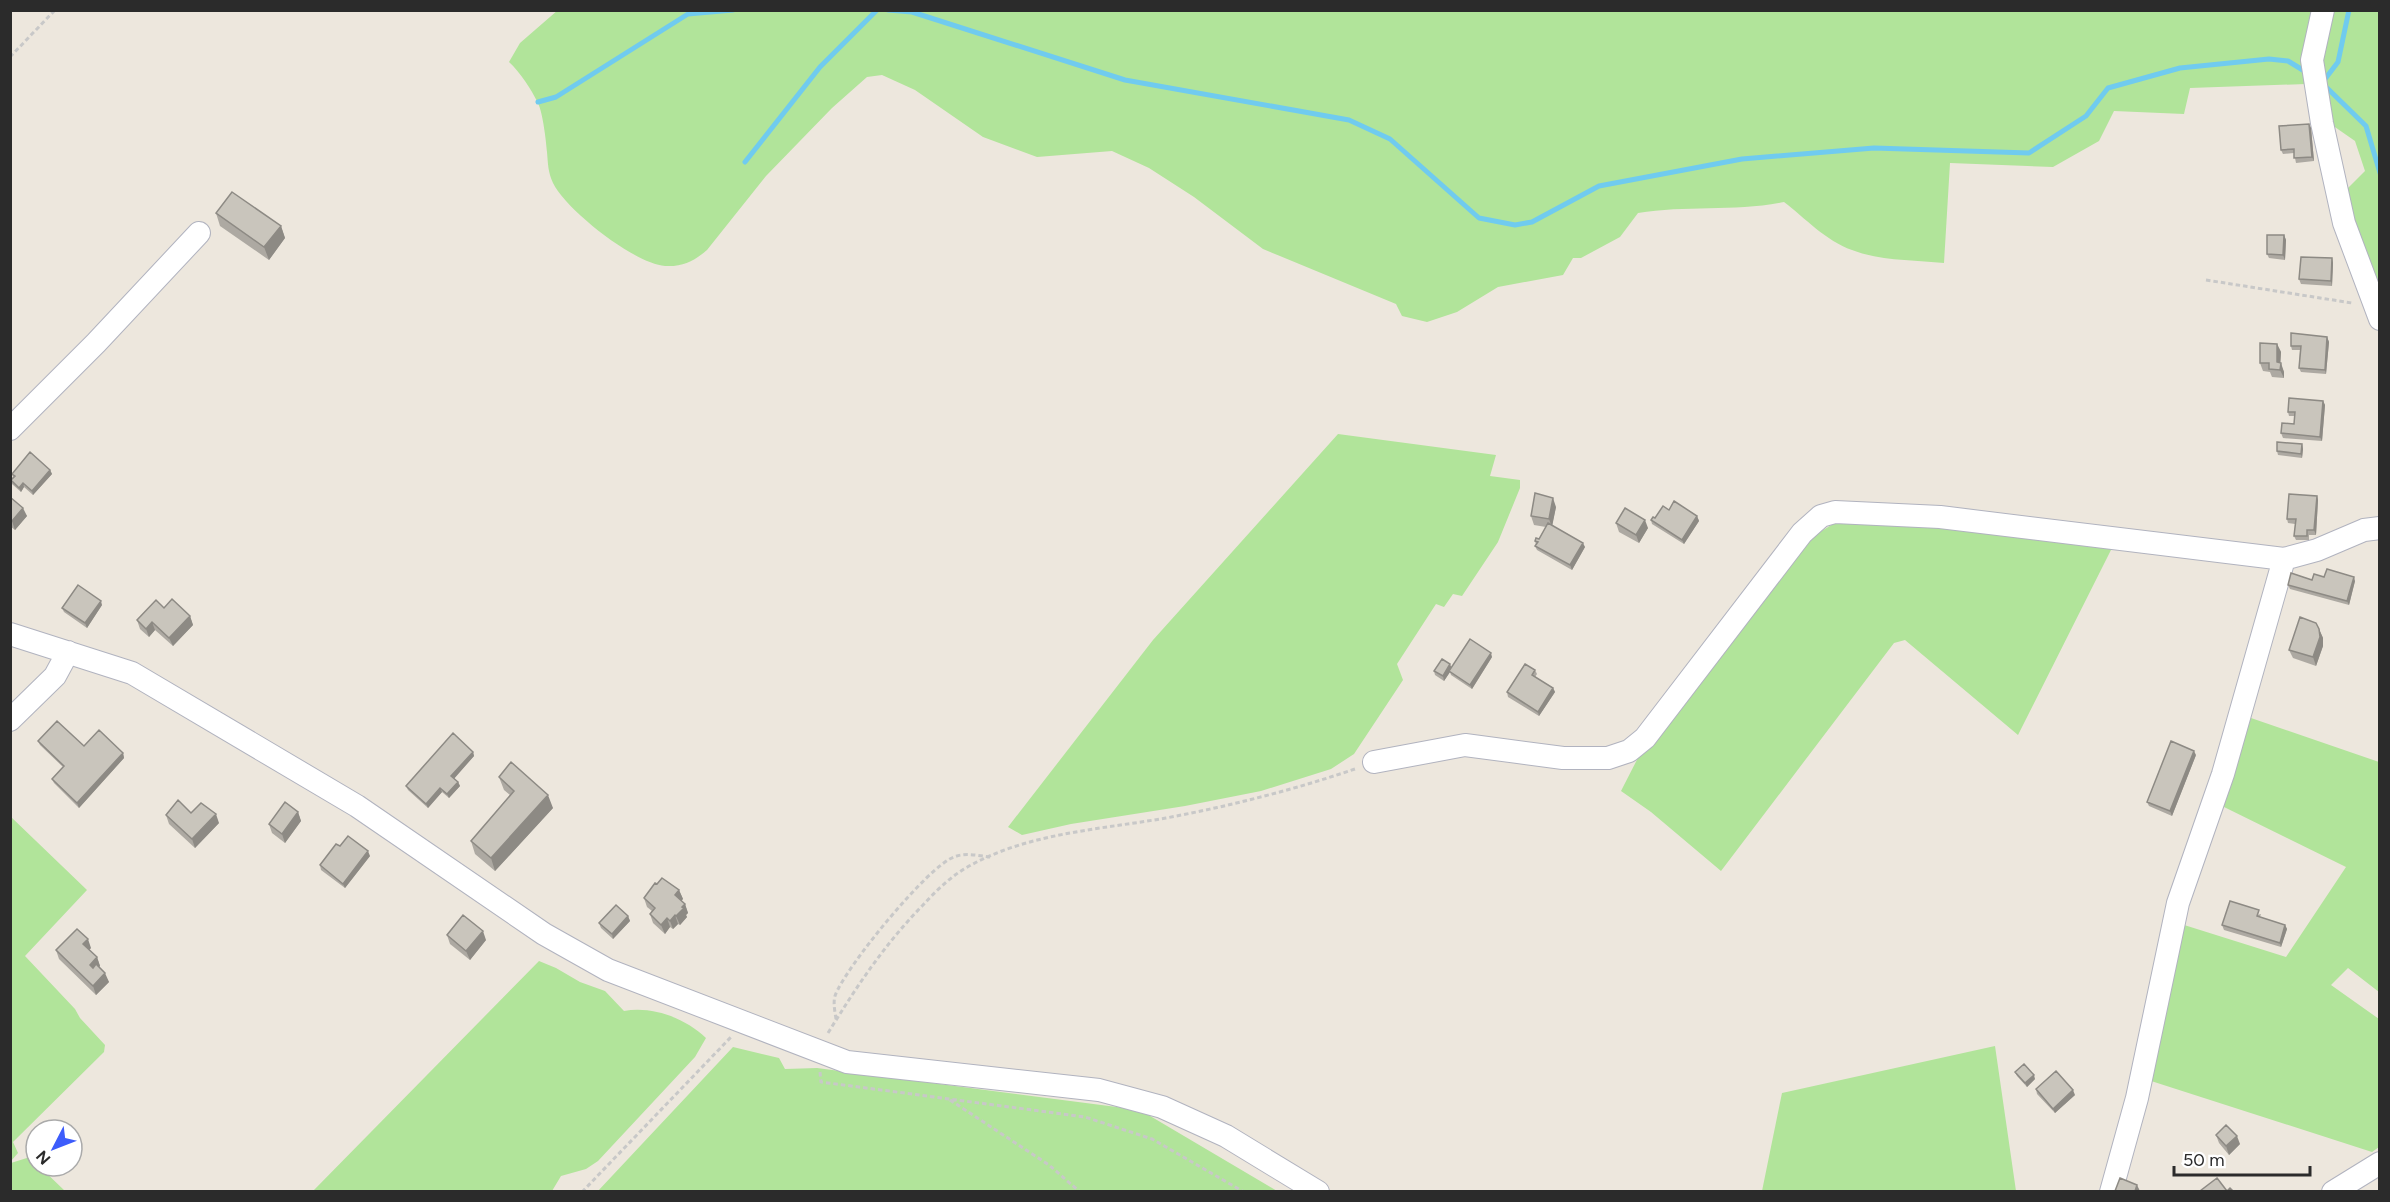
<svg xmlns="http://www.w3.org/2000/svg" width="2390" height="1202" font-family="Figtree,sans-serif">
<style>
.green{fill:#b1e49a}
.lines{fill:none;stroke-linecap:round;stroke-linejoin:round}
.stream{stroke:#70cbef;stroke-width:5}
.minor-casing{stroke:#b1b3bf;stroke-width:24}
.path{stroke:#c8c8c8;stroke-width:3;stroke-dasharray:4.5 3;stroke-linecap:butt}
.minor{stroke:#fff;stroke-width:22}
.wall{fill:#ada9a2}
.shaded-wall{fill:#8d8a84}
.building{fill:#c9c5bc;stroke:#8d8a84;stroke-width:1.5}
</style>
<rect width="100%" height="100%" fill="#ede7dd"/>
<path class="green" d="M558 10 2379 11V328L2345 191 2365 171 2355 141 2332 125 2306 84 2190 88 2184 114 2114 111 2099 141 2053 167 1950 163 1944 263C1915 260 1880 261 1852 250 1826 241 1805 218 1784 202 1736 212 1686 205 1638 213L1620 237 1581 258H1573L1563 275 1498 287 1457 312 1427 322 1402 316 1396 304 1263 249 1194 197 1149 168 1112 151 1037 157 983 137 915 90 882 75 867 77 832 108 766 176 707 250C694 261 683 267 665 266 635 264 566 210 553 183 548 172 548 164 547 152 546 140 543 114 538 103 531 89 520 72 509 62L520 43Z
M1338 434 1496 455 1490 476 1520 480V488L1498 542 1462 596 1453 594 1444 607 1436 604 1397 664 1403 680 1354 754 1331 769 1261 791 1185 806 1071 824 1022 835 1008 827 1153 640Z
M1865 520 2113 546 2018 735 1905 640 1894 643 1721 871 1651 812 1621 791 1643 748 1812 537 1833 524Z
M2251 718 2379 762V992L2348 968 2331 985 2379 1019V1147L2372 1152 2148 1080 2181 924 2286 957 2346 867 2222 806Z
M10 816 87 890 25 956 75 1009 80 1018 105 1045 104 1052 13 1142 18 1153 11 1161Z
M539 961 556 968 580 982 605 991 624 1011C653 1006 685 1018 706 1038L695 1057 598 1161 586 1169 561 1176 552 1191H313Z
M1995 1046 2016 1191H1762L1782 1093Z
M733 1047 779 1058 785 1069 817 1068 1140 1110 1277 1191 597 1192Z
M30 1157 36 1163V1166H39L65 1191H11V1163Z"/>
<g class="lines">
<path class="stream" d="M888 10 912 12 1125 80 1349 120 1390 139 1479 218 1515 225 1532 222 1599 186 1742 159 1874 148 2029 153 2086 116 2108 88 2180 68 2269 59 2288 61 2306 72
M2349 10 2338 62 2322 83 2366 126 2380 173
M538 102 556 97 688 14 733 10
M745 162 820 67 877 10"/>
<g class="minor-casing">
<path id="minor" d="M2323 10 2312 60 2322 123 2344 223 2380 319
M10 429 96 343 199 233
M10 634 132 673 357 806 544 934 608 970 847 1062 1099 1090 1162 1107 1226 1136 1318 1192
M10 720 55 676 68 652
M1374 762 1465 745 1563 758H1608L1629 751 1645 738 1802 533 1821 516 1835 512 1940 517 2284 559 2317 550 2364 530 2380 528
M2111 1192 2137 1098 2178 903 2223 774 2284 559
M2333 1192 2380 1163"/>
</g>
<path class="path" d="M10 57 55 10
M2206 280 2352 303
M836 1019C835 1012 833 1003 835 996 844 969 928 866 954 857 966 852 979 856 991 857
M828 1033C857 986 884 945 923 905 935 892 948 879 964 869 1025 833 1097 830 1166 818 1230 806 1293 790 1355 769
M820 1072 821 1082 1085 1117 1152 1139 1244 1192
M950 1100 1049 1165 1080 1192
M582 1192 731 1037"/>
<use href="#minor" class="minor"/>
</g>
<path class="wall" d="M2309 124 2311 128 2314 161 2296 163 2294 153 2283 154 2281 150Z
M216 213 281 226 285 238 269 260 220 226Z
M2284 235 2286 240 2285 260 2269 258 2267 254Z
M2332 258 2333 263 2332 286 2301 284 2299 279Z
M2327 337 2329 342 2326 374 2301 372 2299 368 2300 350H2292L2291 346Z
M2277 344 2281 352 2280 363 2284 372V378L2272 377 2270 372 2263 371 2260 363Z
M2323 401 2325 405 2322 441 2283 438 2281 433 2294 424V416H2289L2288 412Z
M2302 444 2303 449 2302 458 2278 455 2277 451Z
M50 470 52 474 33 495 24 487 21 492 12 484 11 480 13 477 12 474Z
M2317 496 2318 500 2316 535H2309V540H2296L2294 536 2295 524 2288 523 2287 519Z
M10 497 27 516 15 530 10 526Z
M1556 507 1552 525 1585 547 1572 570 1537 550 1535 546 1536 545 1535 541 1539 539 1546 527 1534 525 1531 516Z
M1669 510 1697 516 1699 521 1684 544 1652 524 1651 520 1655 518Z
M1616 523 1648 528 1639 543 1619 532Z
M2324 577 2355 581 2349 605 2290 589 2288 585Z
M102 605 87 628 64 612 62 608Z
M164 608 190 616 193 625 173 646 155 630 149 637 140 629 137 620Z
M2319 629 2323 638V646L2316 666 2293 658 2289 650Z
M1492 657 1472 689 1451 675 1450 672 1444 681 1435 675 1434 671 1452 667Z
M1535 670 1537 674 1535 677 1553 688 1555 692 1539 716 1508 697 1507 692Z
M38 741 84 746 123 753 124 758 79 808 54 783 52 779 63 767 40 745Z
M473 752 474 756 454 778 458 782 460 786 449 798 442 792 428 808 408 790 406 786Z
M2196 755 2172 816 2149 806 2147 802Z
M499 777 553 808 495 871 475 854 471 841 510 795 504 790Z
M298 812 301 821 285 843 272 833 269 824Z
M191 813 219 823 195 848 169 824 166 815Z
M340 846 370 856 345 888 321 870 320 865Z
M657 884 679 890 683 899 681 901 685 904 688 913 686 915 687 917 680 925 678 924 673 929 670 927 665 934 653 923 650 914 652 911 647 907 644 898Z
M2261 914 2260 917 2285 925 2287 929 2281 947 2224 930 2222 925Z
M628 916 630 921 613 939 601 928 599 923Z
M447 935 486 940 470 960 450 944Z
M91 948 89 950 97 957 100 966 99 967 109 982 96 995 59 959 56 950Z
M2015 1072 2035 1079 2027 1087 2017 1076Z
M2036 1089 2075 1095 2055 1113 2037 1094Z
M2216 1135 2240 1144 2229 1155 2219 1143Z"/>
<path class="shaded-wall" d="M2309 124 2311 128 2314 161 2312 157Z
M281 226 285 238 269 260 264 247Z
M2284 235 2286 240 2285 260 2283 255Z
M2332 258 2333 263 2332 286 2331 281Z
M2327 337 2329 342 2326 374 2325 370Z
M2277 344 2281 352 2280 371 2277 362Z
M2281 363 2284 372V378L2280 370Z
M2323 401 2325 405 2322 441 2320 437Z
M2302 444 2303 449 2302 458 2301 454Z
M50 470 52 474 33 495 32 491Z
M23 483 24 487 21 492 19 488Z
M2317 496 2318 500 2316 535 2314 530Z
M1553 498 1556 507 1552 527 1549 519Z
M23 508 27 516 15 530 12 521Z
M1697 516 1699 521 1684 544 1682 540Z
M1645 520 1648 528 1639 543 1636 535Z
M1583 543 1585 547 1572 570 1570 565Z
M2354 577 2355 581 2349 605 2347 601Z
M101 601 102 605 87 628 85 623Z
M190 616 193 625 173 646 169 638Z
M152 622 155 630 149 637 146 629Z
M2319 629 2323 638V646L2316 666 2313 657Z
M1491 653 1492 657 1472 689 1470 685Z
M1450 664 1452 669 1444 681 1443 676Z
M1553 688 1555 692 1539 716 1538 712Z
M2194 751 2196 755 2172 816 2170 811Z
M473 752 474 756 453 780 451 776Z
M123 753 124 758 79 808 77 803Z
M458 782 460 786 449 798 447 794Z
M440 788 442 792 428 808 426 804Z
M548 795 553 808 495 871 491 858Z
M298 812 301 821 285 843 282 834Z
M216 814 219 823 195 848 192 839Z
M368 851 370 856 345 888 343 884Z
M679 890 683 899 678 904 675 895Z
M685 904 688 913 686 915 687 917 680 925 676 916Z
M675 915 678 924 673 929 670 921Z
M628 916 630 921 613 939 612 934Z
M667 918 670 927 665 934 661 925Z
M2285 925 2287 929 2281 947 2280 943Z
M483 931 486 940 470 960 466 951Z
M88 939 91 948 86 953 83 944Z
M97 957 100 966 93 973 90 965Z
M105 973 109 982 96 995 93 986Z
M2034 1075 2035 1079 2027 1087 2025 1083Z
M2073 1090 2075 1095 2055 1113 2053 1109Z
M2237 1136 2240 1144 2229 1155 2226 1146Z
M2137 1185 2140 1191H2135Z"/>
<path class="building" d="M2309 124 2312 157 2294 158V149L2281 150 2279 126Z
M232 192 281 226 264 247 216 213Z
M2267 235H2284L2283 255 2267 254Z
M2301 257 2332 258 2331 281 2299 279Z
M2291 333 2327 337 2325 370 2299 368 2301 346H2291Z
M2260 343 2277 344V362L2281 363 2280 370 2269 369V363H2260Z
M2289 398 2323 401 2320 437 2281 433 2282 423 2294 424 2295 412H2288Z
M2277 442 2302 444 2301 454 2277 451Z
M30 452 50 470 32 491 23 483 19 488 11 480 15 476 12 474Z
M1535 493 1553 498 1549 519 1531 516Z
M2289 494 2317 496 2314 530H2307V536H2294L2296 519H2287Z
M10 497 23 508 12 521 10 520Z
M1674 501 1697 516 1682 540 1651 520 1653 517 1655 518 1663 506 1669 510Z
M1625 508 1645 520 1636 535 1616 523Z
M1548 523 1583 543 1570 565 1535 546 1538 542 1535 541 1536 538 1539 539Z
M2327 569 2354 577 2347 601 2288 585 2291 573 2312 580 2314 574 2324 577Z
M78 585 101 601 85 623 62 608Z
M172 599 190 616 169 638 152 622 146 629 137 620 156 600 164 608Z
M2300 617 2316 623 2319 629 2320 637 2313 657 2289 650Z
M1470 639 1491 653 1470 685 1449 671Z
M1442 659 1450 664 1443 676 1434 671Z
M1525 664 1535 670 1532 675 1553 688 1538 712 1507 692Z
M57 721 84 746 99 730 123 753 77 803 52 779 64 766 38 741Z
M453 733 473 752 451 776 458 782 447 794 440 788 426 804 406 786Z
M2171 741 2194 751 2170 811 2147 802Z
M511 762 548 795 491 858 471 841 514 791 499 777Z
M178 800 191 813 201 803 216 814 192 839 166 815Z
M285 802 298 812 282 834 269 824Z
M348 836 368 851 343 884 320 865 336 844 340 846Z
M662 878 679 890 675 895 685 904 682 907 684 908 676 916 675 915 670 921 667 918 661 925 650 914 655 908 644 898 655 883 657 884Z
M2230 901 2259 910 2257 916 2285 925 2280 943 2222 925Z
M616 905 628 916 612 934 599 923Z
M463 915 483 931 466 951 447 935Z
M77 929 88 939 83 944 97 957 90 965 93 968 96 964 105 973 93 986 56 950Z
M2024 1064 2034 1075 2025 1083 2015 1072Z
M2056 1071 2073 1090 2053 1109 2036 1089Z
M2226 1125 2237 1136 2226 1146 2216 1135Z
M2120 1178 2137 1185 2135 1191H2115Z
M2217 1178 2227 1191 2230 1188 2233 1191H2200Z"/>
<rect width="2390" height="1202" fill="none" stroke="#2b2b2b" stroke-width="24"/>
<g transform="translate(54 1148) rotate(228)"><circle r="28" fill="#ffffff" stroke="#aaaaaa" stroke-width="1.5"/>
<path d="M0-4.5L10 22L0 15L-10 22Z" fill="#3d5cfb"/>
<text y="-9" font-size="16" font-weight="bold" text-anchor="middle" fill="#2b2b2b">N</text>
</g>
<path d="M2174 1166v9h136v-9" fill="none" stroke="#2b2b2b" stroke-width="3"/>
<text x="2183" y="1166" font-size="18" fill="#2b2b2b" stroke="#ffffff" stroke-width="4.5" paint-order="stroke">50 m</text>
</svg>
